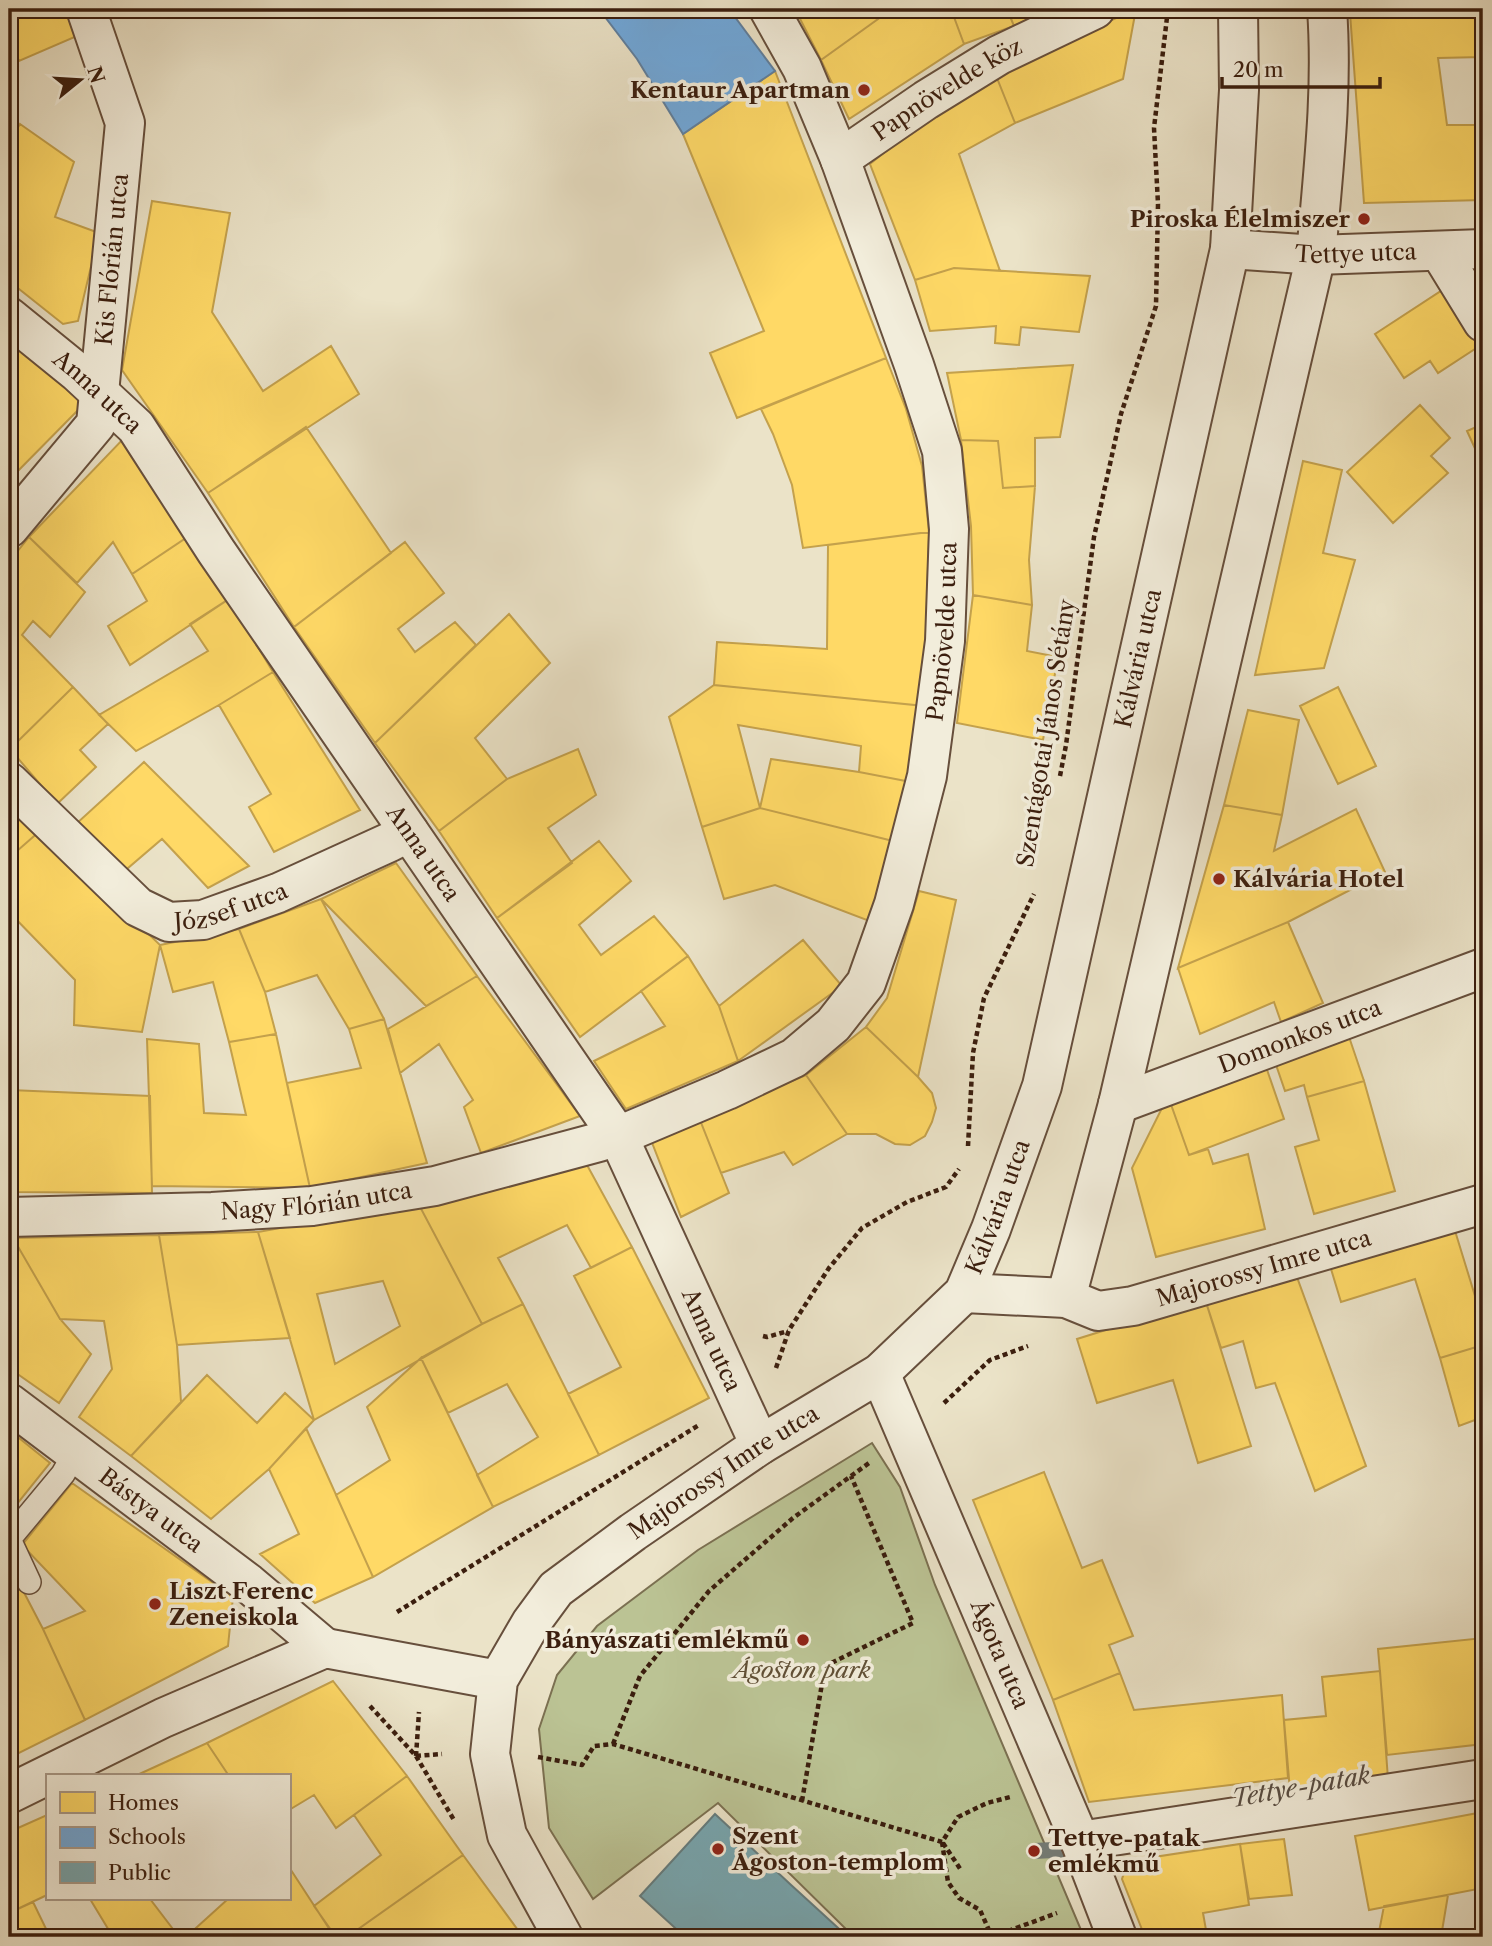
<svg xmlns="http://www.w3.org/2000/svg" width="1492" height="1946" font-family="'Libre Caslon Text',serif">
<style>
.green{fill:#bbc394;stroke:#7b7051;stroke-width:2}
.homes{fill:#ffd966;stroke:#c4a14c;stroke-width:2;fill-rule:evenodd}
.schools{fill:#6fa8dc;stroke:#5f7f9e;stroke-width:2}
.public{fill:#76a5af;stroke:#647c7f;stroke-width:2}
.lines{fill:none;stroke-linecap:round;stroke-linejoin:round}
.stream{stroke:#757d78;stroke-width:16}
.service-casing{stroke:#674f3c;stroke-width:26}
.minor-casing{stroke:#674f3c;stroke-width:42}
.tertiary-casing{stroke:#674f3c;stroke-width:42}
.path{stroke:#3b1e0e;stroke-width:4.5;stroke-dasharray:5 3.5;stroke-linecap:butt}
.service{stroke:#f2eddb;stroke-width:23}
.minor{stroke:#f2eddb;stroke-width:38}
.tertiary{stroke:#f2eddb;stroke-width:38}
.poi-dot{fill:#8f2418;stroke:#f2eddb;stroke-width:2.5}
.labels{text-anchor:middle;stroke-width:7;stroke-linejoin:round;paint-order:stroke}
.poi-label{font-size:23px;font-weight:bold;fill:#3b1e0e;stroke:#f2eddb;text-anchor:start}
.street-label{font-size:23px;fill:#3b1e0e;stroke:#f2eddb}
.park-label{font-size:23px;font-style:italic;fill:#615036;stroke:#f2eddb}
.water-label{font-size:24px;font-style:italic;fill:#584d43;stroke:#f2eddb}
</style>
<rect width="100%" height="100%" fill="#ebe3c8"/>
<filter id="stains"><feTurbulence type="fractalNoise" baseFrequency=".00286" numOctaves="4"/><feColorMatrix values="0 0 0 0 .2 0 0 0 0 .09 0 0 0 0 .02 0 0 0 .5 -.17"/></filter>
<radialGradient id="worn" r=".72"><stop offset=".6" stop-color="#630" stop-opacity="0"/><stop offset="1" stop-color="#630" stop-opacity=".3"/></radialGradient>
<path class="green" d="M872 1443 900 1487 935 1585 1084 1937H854L718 1803 593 1899 549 1828 539 1729 557 1675 597 1626 698 1550Z"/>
<path class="homes" d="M9 9H68L77 36 19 61 9 39Z
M795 9H892L821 60Z
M892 9H951L964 44 849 119 821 60Z
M951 9H1007L1014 26 964 44Z
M1007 9H1053L1014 26Z
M1136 9 1123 79 1015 123 995 73Z
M1349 9H1438L1439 11 1350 13Z
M1483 10V57L1438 58 1447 125H1483V200L1364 203 1350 13Z
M775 71 886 358 737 418 710 353 764 331 683 134Z
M995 73 1015 123 959 154 1000 271 954 268 915 280 870 164 938 109Z
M20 124 74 162 55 217 99 233 78 321 63 324 9 281V142Z
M152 201 230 213 212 312 263 391 331 346 359 394 208 493 122 370Z
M954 268 1090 276 1079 332 1021 327 1019 345 995 343 996 326 930 331 915 280Z
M1444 289 1481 345 1438 373 1430 361 1404 378 1375 334Z
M9 337 85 403 9 480Z
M886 358 906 409 922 466 929 532 803 548 792 485 773 434 761 409Z
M1073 365 1060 437 1035 438V486L1003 488 998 441 961 440 947 373Z
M1420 405 1450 438 1431 456 1448 473 1393 523 1347 472Z
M1483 424V466L1467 431Z
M306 427 391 553 294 627 208 493Z
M125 437 189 536 132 574 113 542 77 583 29 537Z
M961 440 998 441 1003 488 1035 486 1029 560 1032 605 973 595 971 526Z
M1303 461 1342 470 1323 553 1355 560 1324 668 1255 675Z
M929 532 924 706 714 685 717 642 827 649 828 545Z
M189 536 229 599 130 665 108 626 147 601 132 574Z
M29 537 85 592 50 637 33 621 22 635 73 687 10 749 9 562Z
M405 542 444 593 398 629 415 652 455 622 476 645 375 743 294 627Z
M973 595 1032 605 1027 651 1058 657 1043 740 957 723Z
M229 599 273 672 219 705 136 751 99 715 208 651 190 624Z
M509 614 550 663 475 738 507 779 439 831 375 743Z
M273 672 360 810 274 852 249 807 271 794 219 705Z
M714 685 924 706 911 782 859 772 861 746 738 725 760 808 702 827 669 717Z
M73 687 108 724 80 750 96 767 57 804 10 749Z
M1338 687 1376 766 1338 784 1300 706Z
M1248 710 1299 720 1282 815 1224 805Z
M578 749 596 795 548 828 572 863 497 918 439 831 507 779Z
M771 759 859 772 911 782 897 842 760 808Z
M144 762 249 866 208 888 162 839 121 874 76 824Z
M9 798 41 830 9 858Z
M1224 805 1282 815 1274 851 1356 809 1385 872 1288 922 1178 968Z
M760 808 897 842 872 922 775 885 724 899 702 827Z
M41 830 160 945 142 1032 74 1025 75 980 9 912V858Z
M599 841 631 881 579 925 601 955 654 916 688 956 580 1037 497 918Z
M396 863 477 976 426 1006 321 899Z
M919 891 956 900 918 1077 866 1027 887 998Z
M321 899 384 1019 349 1029 317 975 265 992 239 929Z
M1288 922 1323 1003 1281 1022 1274 1002 1200 1034 1178 968Z
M239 929 265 992 276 1034 229 1042 213 982 173 992 160 945Z
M803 940 842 986 738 1061 719 1006Z
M688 956 719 1006 738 1061 626 1109 594 1061 665 1026 641 991Z
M477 976 580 1116 481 1153 464 1107 473 1100 439 1044 400 1073 388 1029Z
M384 1019 427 1163 310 1188 287 1083 361 1068 349 1029Z
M866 1027 918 1077 932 1093 936 1108 932 1122 925 1136 910 1145 895 1144 876 1134H847L806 1075Z
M1346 1028 1364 1081 1307 1097 1304 1085 1285 1091 1273 1056Z
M276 1034 310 1188 152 1186 147 1039 199 1044 204 1113 246 1115 229 1042Z
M1264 1061 1284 1119 1189 1155 1168 1096Z
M806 1075 847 1134 793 1165 784 1152 721 1173 700 1120Z
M1364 1081 1395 1191 1314 1214 1295 1147 1319 1140 1307 1097Z
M10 1090 150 1096 152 1193 9 1192Z
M1168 1096 1189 1155 1208 1149 1213 1164 1248 1154 1265 1229 1156 1257 1132 1168Z
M700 1120 729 1193 681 1217 651 1140Z
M587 1165 632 1247 591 1268 567 1225 498 1258 523 1304 482 1324 418 1203Z
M418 1203 482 1324 314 1420 258 1232ZM383 1281 400 1326 335 1364 317 1294Z
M1452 1221 1483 1322V1345L1440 1358 1415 1279 1341 1302 1328 1259Z
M258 1232 290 1338 177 1345 159 1235Z
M159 1235 177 1345 181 1402 131 1456 79 1417 112 1369 104 1321 60 1319 13 1238Z
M9 1238H13L60 1319 91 1354 59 1403 9 1368Z
M632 1247 709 1398 599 1455 568 1394 621 1367 574 1276Z
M1294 1269 1366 1466 1315 1491 1275 1383 1256 1388 1243 1341 1221 1348 1205 1299Z
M1205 1299 1251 1446 1198 1463 1173 1380 1097 1403 1077 1339Z
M523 1304 599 1455 493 1507 477 1475 538 1437 507 1384 448 1413 421 1358 482 1324Z
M1483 1345V1417L1459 1426 1440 1358Z
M421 1358 493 1507 373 1577 336 1495 390 1460 367 1407Z
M207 1375 257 1423 285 1393 314 1420 269 1469 211 1519 131 1456Z
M306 1428 373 1577 315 1603 260 1554 299 1534 269 1469Z
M9 1430 50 1463 9 1514Z
M1044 1472 1082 1568 1102 1560 1133 1636 1109 1645 1120 1673 1053 1700 973 1500Z
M72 1483 233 1597 228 1646 85 1720 43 1629 85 1611 22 1545Z
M18 1581 43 1629 85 1720 9 1758V1585Z
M1483 1638V1744L1387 1755 1378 1649Z
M1380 1671 1388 1779 1290 1791 1284 1720 1326 1716 1322 1677Z
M1120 1673 1134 1710 1282 1695 1288 1778 1089 1802 1053 1700Z
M333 1681 407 1776 336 1828 314 1795 289 1810V1776H229L207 1743Z
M207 1743 229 1776H135Z
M407 1776 463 1855 347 1937H336L314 1906 381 1855 354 1815Z
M1483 1812V1888L1369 1910 1355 1836Z
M47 1815V1895L9 1913V1832Z
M1284 1839 1292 1895 1249 1899 1240 1844Z
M1240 1844 1249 1905 1203 1913 1206 1930 1164 1937H1145L1122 1879 1128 1861Z
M463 1855 523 1937H347Z
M289 1867 330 1930 320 1937H186L228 1899H289Z
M1448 1895 1441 1937H1378L1384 1906Z
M90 1899H150L179 1937H113Z
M33 1902 50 1937H9V1913Z"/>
<path class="schools" d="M599 9H729L775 71 683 134 637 59Z"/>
<path class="public" d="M715 1814 790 1884 848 1937H685L640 1896Z"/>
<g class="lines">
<path class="stream" d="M1034 1851 1073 1849"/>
<g class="service-casing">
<path id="service" d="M29 1582 9 1539 63 1474 75 1453"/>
</g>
<g class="minor-casing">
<g id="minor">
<path id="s1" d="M840 159 926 100 999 55 1095 9"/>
<path id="s2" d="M1230 249 1316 255 1483 249"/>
<path d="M1440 252 1483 322"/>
<path id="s3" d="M9 317 78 373 136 427 216 551 618 1136 760 1445"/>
<path id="s4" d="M9 528 96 424 125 123 86 9"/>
<path id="s5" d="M9 782 138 907 169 922 203 920 278 893 390 842 409 832"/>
<path id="s6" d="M1118 1104 1483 968"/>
<path id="s7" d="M9 1217 212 1212 312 1206 435 1186 599 1142 618 1136 727 1090 794 1058 833 1025 866 983 894 904 927 776 945 641 949 529 942 451 914 365 840 159 802 68 769 9"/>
<path id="s8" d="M964 1293 1066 1298 1098 1311 1133 1306 1483 1204"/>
<path d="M1066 1298 1118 1104 1316 255C1323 173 1333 91 1327 9"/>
<path id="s9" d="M880 1373 1080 1841 1117 1937"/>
<path id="s10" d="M9 1403 248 1583 325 1648"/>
<path d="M9 1794 163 1718 325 1648 498 1680"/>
<path d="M1080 1841 1483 1779"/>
</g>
</g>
<g class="tertiary-casing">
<g id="tertiary">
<path id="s11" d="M563 1937 507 1835 490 1754 498 1680 531 1623 556 1589 633 1532 760 1445 880 1373 964 1293 991 1229 1042 1086 1230 249 1239 90 1238 9"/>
</g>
</g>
<path class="path" d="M1060 776 1066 745 1094 537 1121 414 1156 306 1158 204 1154 128 1168 9
M968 1146 973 1053 984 998 1034 894
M763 1336 767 1337 788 1331
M776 1368 789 1330 829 1268 862 1228 907 1202 946 1187 959 1169
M944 1403 990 1360 1028 1346
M397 1612 699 1425
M370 1706 416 1756 454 1820
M613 1744 640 1676 709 1591 793 1518 869 1463
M416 1756 442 1754
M416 1756 419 1712
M538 1757 582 1765 594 1746 613 1744 942 1842 958 1817 987 1803 1010 1797
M802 1801 825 1666 913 1623 851 1476
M942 1842 948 1882 959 1898 980 1910 992 1937
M943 1843 961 1870
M992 1937 1057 1913"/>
<use href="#service" class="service"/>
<use href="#minor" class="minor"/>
<use href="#tertiary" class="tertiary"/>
</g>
<g class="poi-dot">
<circle cx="864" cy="90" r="7"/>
<circle cx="1364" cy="219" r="7"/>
<circle cx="1219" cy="879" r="7"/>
<circle cx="155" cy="1604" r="7"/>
<circle cx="803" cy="1640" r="7"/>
<circle cx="718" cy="1849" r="7"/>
<circle cx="1034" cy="1851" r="7"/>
</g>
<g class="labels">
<g class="poi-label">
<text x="850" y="98" text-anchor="end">Kentaur Apartman</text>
<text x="1350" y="227" text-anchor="end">Piroska Élelmiszer</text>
<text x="1233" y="887">Kálvária Hotel</text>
<text x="169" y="1599">Liszt Ferenc<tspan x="169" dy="26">Zeneiskola</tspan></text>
<text x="789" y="1648" text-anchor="end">Bányászati emlékmű</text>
<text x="732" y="1844">Szent<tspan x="732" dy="26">Ágoston-templom</tspan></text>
<text x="1048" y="1846">Tettye-patak<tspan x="1048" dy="26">emlékmű</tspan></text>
</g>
<g class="street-label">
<text dy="8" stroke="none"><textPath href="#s1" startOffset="128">Papnövelde köz</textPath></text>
<text dy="8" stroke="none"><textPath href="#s2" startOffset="126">Tettye utca</textPath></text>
<text dy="8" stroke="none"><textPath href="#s4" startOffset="301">Kis Flórián utca</textPath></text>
<text dy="8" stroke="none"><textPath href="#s3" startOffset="116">Anna utca</textPath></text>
<text dy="8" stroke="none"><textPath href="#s7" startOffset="1276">Papnövelde utca</textPath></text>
<text dy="8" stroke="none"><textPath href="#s11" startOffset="1547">Kálvária utca</textPath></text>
<text transform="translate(1046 733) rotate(-81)" y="8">Szentágotai János Sétány</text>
<text dy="8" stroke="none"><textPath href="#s3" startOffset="682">Anna utca</textPath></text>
<text dy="8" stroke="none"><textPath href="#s5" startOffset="278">József utca</textPath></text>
<text dy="8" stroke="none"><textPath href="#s6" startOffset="194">Domonkos utca</textPath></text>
<text dy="8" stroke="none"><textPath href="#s7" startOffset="308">Nagy Flórián utca</textPath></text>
<text dy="8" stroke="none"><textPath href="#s11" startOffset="980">Kálvária utca</textPath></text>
<text dy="8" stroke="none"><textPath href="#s8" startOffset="308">Majorossy Imre utca</textPath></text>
<text dy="8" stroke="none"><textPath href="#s3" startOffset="1250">Anna utca</textPath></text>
<text dy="8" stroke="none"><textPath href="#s11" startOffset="586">Majorossy Imre utca</textPath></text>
<text dy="8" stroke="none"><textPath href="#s10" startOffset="178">Bástya utca</textPath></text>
<text dy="8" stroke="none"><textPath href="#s9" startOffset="306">Ágota utca</textPath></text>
</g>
<g class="park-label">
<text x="802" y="1678">Ágoston park</text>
</g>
<g class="water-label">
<text transform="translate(1301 1787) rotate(-10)" y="8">Tettye-patak</text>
</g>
</g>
<rect width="1492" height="1946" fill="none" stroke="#ebe3c8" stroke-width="35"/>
<rect x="10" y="10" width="1471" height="1925" fill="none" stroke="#3b1e0e" stroke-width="3.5"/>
<rect x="18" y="18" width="1457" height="1911" fill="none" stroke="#3b1e0e" stroke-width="2"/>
<rect x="46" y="1774" width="245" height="126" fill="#f2eddb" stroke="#a99a89" stroke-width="2"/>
<rect x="60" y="1792" width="35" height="21" fill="#ffd966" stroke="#a99a89" stroke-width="2"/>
<text x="108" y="1810" font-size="21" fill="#3b1e0e">Homes</text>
<rect x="60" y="1827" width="35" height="21" fill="#6fa8dc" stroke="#a99a89" stroke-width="2"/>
<text x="108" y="1844" font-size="21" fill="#3b1e0e">Schools</text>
<rect x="60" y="1862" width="35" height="21" fill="#76a5af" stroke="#a99a89" stroke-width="2"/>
<text x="108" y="1880" font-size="21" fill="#3b1e0e">Public</text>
<g transform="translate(80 80) rotate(72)" stroke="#f2eddb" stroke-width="5" paint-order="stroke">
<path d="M0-5L12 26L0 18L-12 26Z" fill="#3b1e0e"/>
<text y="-10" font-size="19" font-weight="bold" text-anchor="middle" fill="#3b1e0e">N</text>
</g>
<path d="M1222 77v10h158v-10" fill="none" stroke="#3b1e0e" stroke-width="3.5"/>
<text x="1233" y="77" font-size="21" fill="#3b1e0e" stroke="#f2eddb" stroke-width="5" paint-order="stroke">20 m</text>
<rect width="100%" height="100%" filter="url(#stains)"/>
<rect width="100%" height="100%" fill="url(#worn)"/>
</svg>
